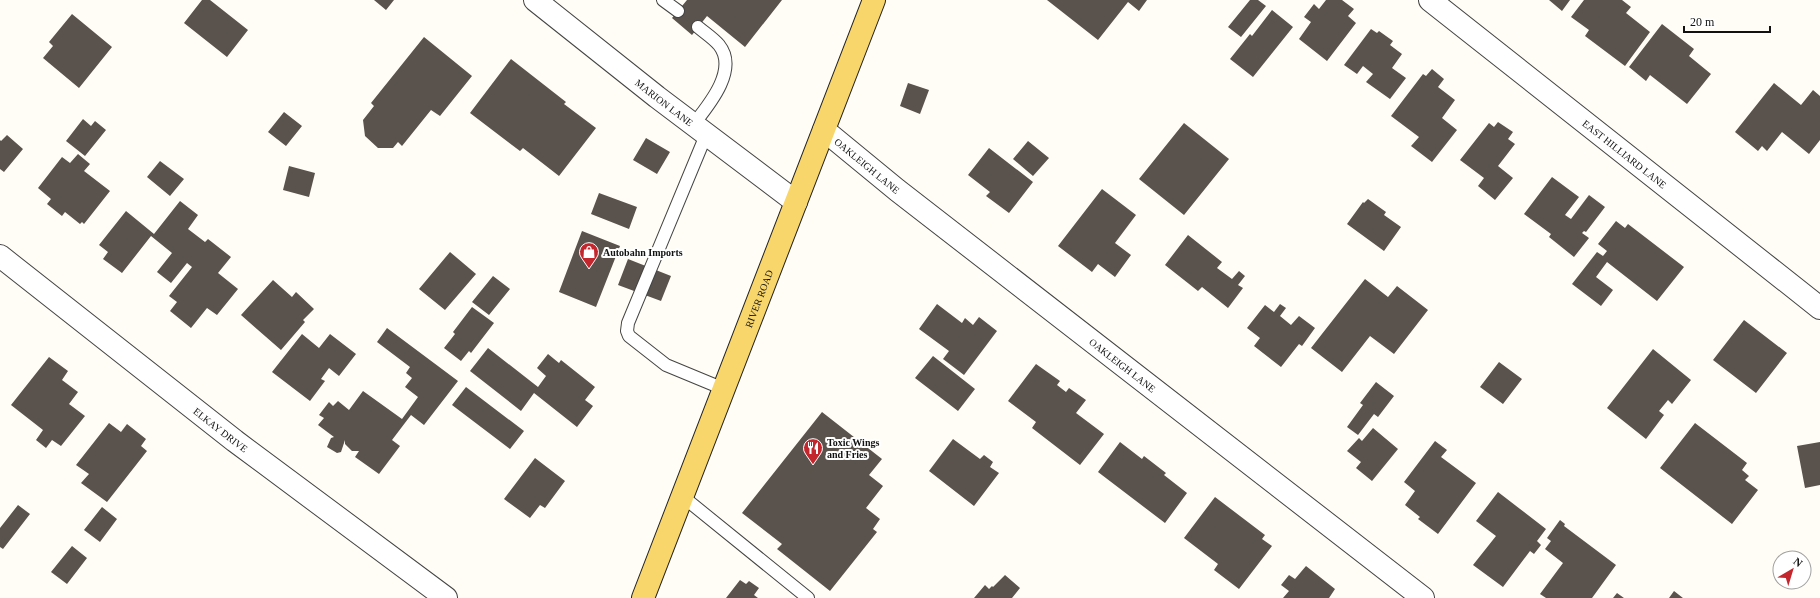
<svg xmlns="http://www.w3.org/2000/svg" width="1820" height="598" font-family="Georgia,serif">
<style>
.building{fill:#5a524d}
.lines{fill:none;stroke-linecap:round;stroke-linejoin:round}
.service-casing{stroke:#444;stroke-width:14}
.minor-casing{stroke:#444;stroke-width:24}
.primary-casing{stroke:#222;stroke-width:24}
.service{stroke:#fff;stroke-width:12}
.minor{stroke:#fff;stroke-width:22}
.primary{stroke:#f9d66b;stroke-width:22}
.labels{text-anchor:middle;stroke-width:4;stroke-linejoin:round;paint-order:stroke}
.street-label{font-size:10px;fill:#111;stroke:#fff}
.poi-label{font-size:10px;font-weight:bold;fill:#111;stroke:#fff;text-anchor:start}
</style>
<rect width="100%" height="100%" fill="#fffdf5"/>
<path class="building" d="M202 0H210L248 30 227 57 184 23Z
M374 0H394L386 10Z
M687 0H782L745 47 707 16 692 35 672 18Z
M1047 0H1147L1139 11 1128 2 1098 40Z
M1250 0H1258L1266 6 1241 37 1228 27Z
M1326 0H1342L1354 9 1348 16 1356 23 1327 61 1299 39 1311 22 1304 17 1314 4 1319 9Z
M1549 0H1570L1562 11Z
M1584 0H1622L1631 7 1626 13 1650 32 1625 66 1585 36 1589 30 1571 17Z
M1272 10 1293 27 1253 77 1230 59 1250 34 1252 36Z
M72 14 112 47 79 88 43 58 53 46 49 42Z
M1662 24 1694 49 1689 56 1711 74 1687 104 1650 75 1646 81 1629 67Z
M1371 29 1377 33 1379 31 1393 41 1390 45 1402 54 1392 68 1406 78 1390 99 1366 82 1373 74 1363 66 1357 74 1344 65Z
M424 37 472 76 440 116 431 110 402 146 398 142 393 148H378L365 136 363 120 374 106 371 103Z
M511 59 566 102 564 104 596 128 559 176 523 148 520 151 470 113Z
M1432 69 1444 79 1438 87 1455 100 1442 118 1457 130 1432 162 1411 146 1419 137 1391 116 1423 74 1426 76Z
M908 83 929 90 920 114 900 106Z
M1774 83 1801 105 1813 90 1820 96V140L1809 154 1782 132 1767 151 1762 146 1758 151 1735 132Z
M284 112 302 126 286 146 268 132Z
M83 119 91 126 95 121 106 130 85 156 66 141Z
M1498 122 1513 132 1508 139 1515 144 1498 166 1513 178 1495 200 1478 186 1484 178 1460 160 1489 123 1494 127Z
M1184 123 1229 159 1184 215 1139 179Z
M7 135 23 149 4 172 0 169V140L1 141Z
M646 138 670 152 657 174 633 160Z
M1028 141 1049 158 1033 176 1013 159Z
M989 148 1033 182 1009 213 986 196 990 192 968 175Z
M78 154 90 164 84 171 110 191 84 224 82 222 80 224 65 212 62 216 47 204 51 199 38 188 62 157 70 163Z
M160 161 184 179 170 196 147 177Z
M289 166 315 173 309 197 283 190Z
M1552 177 1579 197 1565 215 1571 219 1589 195 1605 207 1586 232 1584 231 1582 233 1589 238 1574 257 1549 237 1551 234 1524 214Z
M1102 189 1136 215 1115 243 1131 255 1115 277 1098 264 1092 272 1058 246Z
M599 193 637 207 629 229 591 214Z
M1368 199 1386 212 1384 215 1401 227 1384 251 1347 224 1363 202 1364 203Z
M180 201 198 215 188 229 205 242 208 239 231 257 218 273 238 289 217 315 207 308 191 328 170 311 177 302 169 296 192 267 187 263 171 283 157 272 172 253 151 236 122 273 103 259 108 252 99 245 126 211 154 234Z
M1616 221 1625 228 1628 224 1684 267 1657 301 1607 262 1596 277 1613 290 1601 306 1572 284 1597 252 1603 256 1607 251 1598 244Z
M582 231 620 246 596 307 559 292Z
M1188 235 1222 262 1217 268 1232 279 1239 271 1245 276 1238 285 1243 288 1228 308 1202 287 1198 291 1165 265Z
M450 252 476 274 445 310 419 289Z
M628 259 671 276 661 301 618 285Z
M493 276 510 289 489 315 472 302Z
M1365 279 1388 297 1397 286 1428 310 1394 354 1370 336 1342 372 1311 348Z
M273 280 292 297 296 292 314 309 303 320 305 322 281 350 241 315Z
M937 304 962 323 965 318 973 325 979 317 997 331 964 375 943 359 949 351 919 329Z
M1280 304 1286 308 1280 316 1291 325 1299 316 1315 328 1302 346 1299 344 1281 367 1254 346 1260 338 1247 328 1265 305 1274 312Z
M472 307 494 323 471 353 469 351 461 361 444 348 455 334 453 332Z
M1744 320 1787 353 1756 393 1713 360Z
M387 328 458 381 424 425 411 415 392 440 400 446 379 474 355 457 359 451H352L345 444V440L341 452 337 453 327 447 331 438 334 437 318 425 324 418 319 415 329 402 333 406 338 401 349 410 363 391 402 419 418 397 405 387 412 378 406 373 410 367 377 342Z
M302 334 319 348 330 334 356 354 339 376 329 368 321 379 325 381 310 401 272 372Z
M488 348 538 387 546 376 537 368 548 354 559 363 561 360 595 387 585 400 593 406 577 427 534 393 521 411 470 371Z
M1653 349 1691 380 1672 404 1668 400 1659 411 1664 415 1646 439 1607 408Z
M933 356 975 389 958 411 915 378Z
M49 357 68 371 62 380 78 392 69 404 85 416 61 446 52 440 46 448 36 440 43 430 11 405Z
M1499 362 1522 379 1503 404 1480 387Z
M1036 364 1060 381 1057 385 1066 392 1069 388 1086 400 1076 413 1104 434 1080 465 1032 428 1036 422 1008 401Z
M1376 382 1394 396 1378 417 1374 414 1358 435 1347 427 1363 405 1360 403Z
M466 387 524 431 510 449 452 405Z
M822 412 882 459 869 475 883 486 866 508 880 519 873 529 877 532 830 591 777 549 782 544 742 513Z
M109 423 121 432 127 424 146 439 141 446 147 451 107 502 81 483 89 474 76 465Z
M1695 423 1747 463 1742 470 1749 476 1745 480 1758 490 1732 524 1660 468Z
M1373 428 1398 449 1372 481 1356 468 1361 462 1347 451 1359 438 1362 441Z
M953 439 980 459 984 455 993 462 990 467 999 473 974 506 929 471Z
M1435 441 1447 450 1441 457 1476 483 1438 534 1418 519 1420 517 1405 505 1415 491 1404 482Z
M1120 442 1142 459 1144 456 1166 473 1164 475 1187 493 1165 523 1098 472Z
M1820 442V485L1805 488 1797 446Z
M535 458 565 481 545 508 540 505 530 518 504 499Z
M1498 492 1546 529 1537 541 1541 545 1534 554 1530 551 1503 587 1473 565 1496 536 1476 521Z
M1215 497 1265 535 1262 539 1272 546 1239 589 1214 570 1218 564 1184 538Z
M18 505 30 514 3 549 0 547V528Z
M102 507 117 519 100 542 84 530Z
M1560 520 1565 524 1564 526 1616 565 1592 598H1546L1540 594 1563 563 1545 549 1551 541 1547 538Z
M72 546 87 558 67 584 51 572Z
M1306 566 1335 589 1329 598H1283L1289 591 1281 585 1289 575 1295 579Z
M1005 575 1020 588 1012 598H974L985 585 989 589 992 586 993 587Z
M740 580 746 584 749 581 759 588 754 595 758 598H726Z
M1674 591 1683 598H1669Z
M1617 593 1624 598H1613Z"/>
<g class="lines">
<g class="service-casing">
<path id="service" d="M663 0 678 11
M693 125C708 106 739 70 719 45 713 38 705 33 698 27
M706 135 628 323 627 331 629 336 666 365 724 389
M682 496 808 598"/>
</g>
<g class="minor-casing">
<g id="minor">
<path id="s1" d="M535 0 657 97 796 202"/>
<path id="s2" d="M1430 0 1820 308"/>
<path id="s3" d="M824 130 897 190 1423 598"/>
<path id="s4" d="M0 256 235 441 446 598"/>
</g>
</g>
<g class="primary-casing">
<g id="primary">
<path id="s5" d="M643 598 874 0"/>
</g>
</g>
<use href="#service" class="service"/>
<use href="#minor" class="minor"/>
<use href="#primary" class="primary"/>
</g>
<defs>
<g id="shop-pin" transform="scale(1)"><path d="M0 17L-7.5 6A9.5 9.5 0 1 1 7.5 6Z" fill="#c4262e" stroke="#fff"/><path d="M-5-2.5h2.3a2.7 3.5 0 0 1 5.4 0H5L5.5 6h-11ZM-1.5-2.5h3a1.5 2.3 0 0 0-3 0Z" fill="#fff"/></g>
<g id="restaurant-pin" transform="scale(1)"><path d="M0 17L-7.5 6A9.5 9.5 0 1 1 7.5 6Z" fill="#c4262e" stroke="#fff"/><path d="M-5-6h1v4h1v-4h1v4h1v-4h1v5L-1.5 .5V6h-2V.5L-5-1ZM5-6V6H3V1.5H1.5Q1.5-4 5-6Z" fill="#fff"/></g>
</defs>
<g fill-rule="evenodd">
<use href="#shop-pin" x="589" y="252"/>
<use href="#restaurant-pin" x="813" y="448"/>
</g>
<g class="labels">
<g class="street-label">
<text dy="4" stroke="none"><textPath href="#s1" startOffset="165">MARION LANE</textPath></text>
<text dy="4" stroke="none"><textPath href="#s2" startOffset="248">EAST HILLIARD LANE</textPath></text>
<text dy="4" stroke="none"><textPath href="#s3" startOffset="56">OAKLEIGH LANE</textPath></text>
<text dy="4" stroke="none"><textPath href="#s5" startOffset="321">RIVER ROAD</textPath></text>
<text dy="4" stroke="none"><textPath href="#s3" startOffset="380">OAKLEIGH LANE</textPath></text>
<text dy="4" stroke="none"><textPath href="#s4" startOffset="281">ELKAY DRIVE</textPath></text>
</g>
<g class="poi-label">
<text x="603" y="256">Autobahn Imports</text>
<text x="827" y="446">Toxic Wings<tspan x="827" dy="12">and Fries</tspan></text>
</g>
</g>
<g transform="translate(1792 570) rotate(38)"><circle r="19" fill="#ffffff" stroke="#a0a0a0"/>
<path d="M0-3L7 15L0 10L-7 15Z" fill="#c4262e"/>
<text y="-6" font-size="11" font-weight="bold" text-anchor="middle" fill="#111111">N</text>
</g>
<path d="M1684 26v6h86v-6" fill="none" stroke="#111111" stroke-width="2"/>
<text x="1690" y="26" font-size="12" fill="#111111" stroke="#ffffff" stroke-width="3" paint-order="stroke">20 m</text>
</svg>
